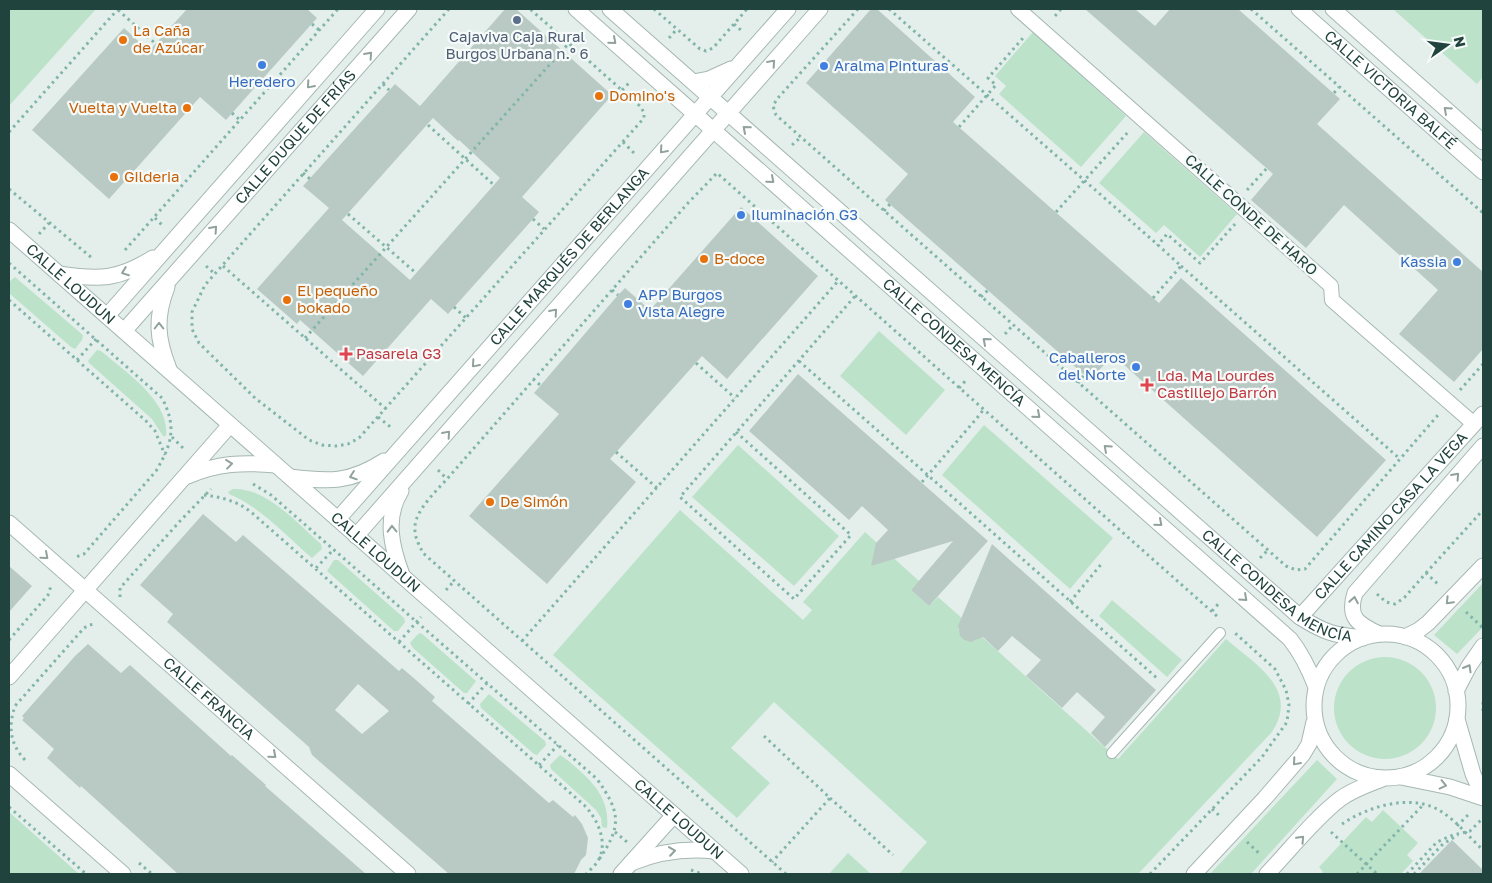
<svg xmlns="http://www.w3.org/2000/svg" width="1492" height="883" font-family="'Golos Text',sans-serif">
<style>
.green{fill:#bce2ca}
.building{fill:#b9cac5;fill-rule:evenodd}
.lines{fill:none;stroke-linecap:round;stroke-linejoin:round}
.service-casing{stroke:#a6b8b3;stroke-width:12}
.pedestrian-casing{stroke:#a6b8b3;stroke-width:16}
.minor-casing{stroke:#a6b8b3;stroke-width:17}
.tertiary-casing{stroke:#a6b8b3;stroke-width:17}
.path{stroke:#82b5aa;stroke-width:3;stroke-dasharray:2.5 4;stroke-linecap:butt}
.service{stroke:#fff;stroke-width:10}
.pedestrian{stroke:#fff;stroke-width:14}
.minor{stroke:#fff;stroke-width:15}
.tertiary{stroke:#fff;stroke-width:15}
.path-bridge{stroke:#82b5aa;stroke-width:3;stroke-dasharray:2.5 4;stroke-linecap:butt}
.oneway{stroke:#90a19e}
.service-dot{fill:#5c6f8a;stroke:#f6fbf9;stroke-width:2}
.food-dot{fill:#e8710a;stroke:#f6fbf9;stroke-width:2}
.shop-dot{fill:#3f7fe0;stroke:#f6fbf9;stroke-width:2}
.health-dot{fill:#e0444e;stroke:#f6fbf9;stroke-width:2}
.labels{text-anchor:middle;stroke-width:4.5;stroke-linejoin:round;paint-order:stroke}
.food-label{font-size:15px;fill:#c56008;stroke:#f6fbf9;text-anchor:start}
.service-label{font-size:15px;fill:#4e5e75;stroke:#f6fbf9}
.shop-label{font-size:15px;fill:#366cbe;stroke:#f6fbf9;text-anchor:start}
.street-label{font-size:15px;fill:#21433d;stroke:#f6fbf9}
.health-label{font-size:15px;fill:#be3a42;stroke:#f6fbf9;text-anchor:start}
</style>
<rect width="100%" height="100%" fill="#e4efeb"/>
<path class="green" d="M9 9H96L9 106Z
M1393 9H1483V77L1477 84Z
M1033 32 1126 116 1081 167 999 94 1006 86 995 76Z
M1144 132 1237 214 1200 257 1164 225 1156 233 1099 183Z
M15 277 83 335 82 340 75 349 71 347 9 293V282Z
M879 331 945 390 906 435 840 376Z
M97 350 101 351C125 372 170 400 166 436H163L152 419 89 363 88 361Z
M984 425 1113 538 1070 589 942 475Z
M738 445 839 536 794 586 692 497Z
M233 489C266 487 298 524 321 544L322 549 312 558C286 536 261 507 229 494L228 492Z
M680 510 803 620 812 610 803 602 865 532 919 581 911 590 929 606 938 597 963 619 958 629 962 638C968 643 976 642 981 636L1118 759 1226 639C1255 664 1300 689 1272 732L1138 874H899L927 842 774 702 731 748 770 783 737 818 553 655Z
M334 560H338L404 618 405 622 398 631H394L327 571Z
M1483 583V627L1457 654 1434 635Z
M1112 600 1182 660 1167 677 1099 616Z
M421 633 476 681 467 693H464L413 648 410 643 418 634Z
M1334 708a51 51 0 1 1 102 0a51 51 0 1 1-102 0Z
M489 694 545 741 546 745 537 755 534 754 481 708 480 704Z
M560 755C567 759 573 765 579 770 597 786 610 803 607 828L602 827 601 818 596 810 551 769 550 765Z
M1317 760 1337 779 1251 874H1210Z
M1383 810 1418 843 1407 855 1413 861 1401 874H1321L1323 872 1319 867 1366 817 1372 822Z
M9 812 79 874H9Z
M848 853 871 874H829Z"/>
<path class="building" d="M187 9H307L317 18 226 120 200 97 109 199 32 130 124 28 149 51Z
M505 9H516L612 95 522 197 539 212 533 219 448 314 431 299 363 376 300 320 297 324 257 289 329 208 303 186 395 84 420 106ZM433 118 458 141 459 140 500 178 410 280 342 220Z
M871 9H877L975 97 953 122 1159 303 1181 278 1386 460 1317 537 1113 355 1090 380 885 200 908 174 806 83Z
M1085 9H1135L1155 26 1170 9H1238L1340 99 1317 124 1483 272V349L1454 382 1399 334 1438 290 1344 205 1306 248 1251 200 1273 174Z
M741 207 818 276 727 379 702 356 610 459 636 482 547 584 469 516 559 414 534 393 618 295 625 288 650 310Z
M798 374 988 541 929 606 911 590 953 541 871 566 876 543 888 530 862 506 849 520 749 431Z
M203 514 236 542 243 535 399 671 402 668 416 680 435 697 432 701 549 803 553 800 573 817 575 815 582 824 588 838 586 855 581 860 574 874H449L312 755 309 747 167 622 173 614 140 585ZM358 684 389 711 362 734 335 710Z
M992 544 1156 690 1105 747 1091 733 1105 717 1077 692 1062 708 1042 690 1026 676 1041 660 1012 636 998 651 983 637 971 642 964 640 960 636 958 626Z
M9 566 32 586 9 612Z
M88 644 121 673 130 665 231 756 232 755 250 771 266 785 265 786 366 874H178L81 786 80 788 47 758 54 749 22 720 24 718 22 716 75 656Z
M1452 840 1483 870V874H1419Z"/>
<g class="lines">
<g class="service-casing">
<path id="service" d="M1112 753 1220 633"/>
</g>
<g class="pedestrian-casing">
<path id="pedestrian" d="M1018 9 1331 286 1332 300 1474 424"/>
</g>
<g class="minor-casing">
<g id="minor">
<path id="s1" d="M576 9 1290 639C1302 654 1309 669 1316 687"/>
<path id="s2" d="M610 9 1300 617C1325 633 1334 635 1363 638"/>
<path id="s3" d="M1299 9 1483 172"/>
<path d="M1333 9 1483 142"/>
<path d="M693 82 709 79 731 69"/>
<path id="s4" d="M9 230 741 874"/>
<path d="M59 274C100 280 117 280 153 258"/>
<path d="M167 287C155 318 157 339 169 369"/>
<path d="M107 316 377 9"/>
<path id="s5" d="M124 331 409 9"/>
<path d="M188 476C217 463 244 462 276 465"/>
<path d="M290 477C329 482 350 483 384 461"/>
<path d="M401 491C384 518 392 548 402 575"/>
<path id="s6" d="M338 519 788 9"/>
<path id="s7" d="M9 523 408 874"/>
<path d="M356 536 820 9"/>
<path id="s8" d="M1300 617 1483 414"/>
<path d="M1379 634C1358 624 1347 618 1355 593L1483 446"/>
<path d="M9 677 230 425"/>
<path d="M1457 719 1473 774 1483 796"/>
<path d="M9 774 123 874"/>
<path d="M1401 777 1450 787 1483 798"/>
<path d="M631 863C658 852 685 848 714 851"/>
<path d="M621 874 674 815"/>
</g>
</g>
<g class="tertiary-casing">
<path id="tertiary" d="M1314 706a72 72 0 1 1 144 0a72 72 0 1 1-144 0Z
M1405 637 1419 630 1428 623 1483 566
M1456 691 1469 666 1483 646
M1194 874 1265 798 1303 754 1309 744 1314 722
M1267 874C1289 851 1315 818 1340 799 1352 790 1367 785 1382 779"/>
</g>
<path class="path" d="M449 9 205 285 192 312V329L199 343 255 398 309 440 322 445 336 446 348 444 359 438 644 118V113L641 107 530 9
M654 9 700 49 706 51 713 48 747 9
M858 9 777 99 773 106 776 115 1286 566 1296 570 1305 569 1438 415
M889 9 1158 245
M1251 9 1483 213
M118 10 156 44
M1055 16 1061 9
M312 24 319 30
M734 24 743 32
M669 38 677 29
M383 84 389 90
M622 90 630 82
M1334 93 1339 87
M232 113 240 120
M428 125 494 185
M959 127 996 85 988 78 1023 38
M9 132 118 9
M623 142 635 154
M792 145 801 137
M303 173 310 179
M9 189 92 258
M1247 190 1267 168
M884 211 890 204
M1056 212 1129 131
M348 214 416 273
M155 218 163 226
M533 219 544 229
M39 234 49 223
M125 250 338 9
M9 263 162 398C177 427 172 444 156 471L84 554 76 557
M206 266 215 274
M223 266 386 409
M1181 266 1400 459
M612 290 618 295
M981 297 988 290
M1153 298 1181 266 1158 245 1167 234 1200 263 1235 224
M9 300 146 421 155 431 165 455
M454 307 466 318
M1005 334 1013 325
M305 338 569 43
M77 360 96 339
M799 361 1158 679
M696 363 735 398
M533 379 540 385
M1078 383 1084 375
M959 388 967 379
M1460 390 1483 364
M378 417 393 429
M977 418 984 409
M736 432 851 535 794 599 680 497 856 295
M172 437 184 449
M616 452 657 488
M438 470 447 479
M253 484 271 495 597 779C621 813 622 826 598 861
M204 495C221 497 237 501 251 512L584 805C597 818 608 841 599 859 596 865 590 870 586 874
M1260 558 1268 550
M316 568 334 549
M1426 573 1483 510
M446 590 454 581
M1377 594 1386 602 1395 604 1404 598 1426 573 1440 586
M120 597V588L181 520 211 489
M1070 602 1103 562
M1212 611 1220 602
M1466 612 1483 628
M9 640 48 595 51 586
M522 641 839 280
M399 642 421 617
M1483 702V711
M468 704 487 683
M764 736 830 798 772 862
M25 760C10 744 8 727 15 706L84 628 89 625 96 624
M539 765 558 745
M830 798 893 855
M9 807 86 874
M1212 809 1221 817
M1342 824C1367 807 1408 794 1437 809 1454 818 1469 837 1483 850
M1457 826 1469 814
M615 832 627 842
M1331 832 1377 874
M1247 842 1261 855
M139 863 152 874
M691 870 702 874
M786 874 423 553C419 545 414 536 415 527 415 511 437 490 447 479L688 203 717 173 1218 617
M1150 874 1262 757 1287 722 1289 705 1286 690 1275 669 1235 633
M1357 874 1423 805
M1407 874 1437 842 1453 835 1470 831 1483 818
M1414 874 1443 844 1458 835"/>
<use href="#service" class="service"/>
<use href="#pedestrian" class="pedestrian"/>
<use href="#minor" class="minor"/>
<use href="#tertiary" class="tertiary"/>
<path class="path-bridge" d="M922 482 977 418"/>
</g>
<defs><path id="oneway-chevron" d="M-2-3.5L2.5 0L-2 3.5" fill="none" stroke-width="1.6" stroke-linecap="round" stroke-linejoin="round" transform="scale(1.25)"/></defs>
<g class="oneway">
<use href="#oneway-chevron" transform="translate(613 41) rotate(41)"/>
<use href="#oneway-chevron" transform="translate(369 55) rotate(-48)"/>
<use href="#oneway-chevron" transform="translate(772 63) rotate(-49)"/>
<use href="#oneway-chevron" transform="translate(310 85) rotate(131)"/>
<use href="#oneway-chevron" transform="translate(1447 110) rotate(-138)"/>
<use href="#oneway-chevron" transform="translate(746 129) rotate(-139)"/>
<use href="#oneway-chevron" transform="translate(663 150) rotate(131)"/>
<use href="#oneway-chevron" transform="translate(771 180) rotate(41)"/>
<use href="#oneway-chevron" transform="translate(214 229) rotate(-48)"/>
<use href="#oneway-chevron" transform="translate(125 272) rotate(159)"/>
<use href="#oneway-chevron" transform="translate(554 312) rotate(-49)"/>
<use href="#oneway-chevron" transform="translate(159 326) rotate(-90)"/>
<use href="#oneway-chevron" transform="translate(986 341) rotate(-139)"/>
<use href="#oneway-chevron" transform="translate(475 364) rotate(131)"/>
<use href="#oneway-chevron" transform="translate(1037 415) rotate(41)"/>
<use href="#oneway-chevron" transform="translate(447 434) rotate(-49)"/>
<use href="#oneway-chevron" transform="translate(1107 448) rotate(-138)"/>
<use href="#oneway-chevron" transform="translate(229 464) rotate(-7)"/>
<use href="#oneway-chevron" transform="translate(353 476) rotate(161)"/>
<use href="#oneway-chevron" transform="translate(1456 476) rotate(-48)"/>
<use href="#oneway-chevron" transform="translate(1159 523) rotate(41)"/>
<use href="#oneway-chevron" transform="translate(392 529) rotate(-91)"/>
<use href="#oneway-chevron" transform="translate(45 556) rotate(41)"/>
<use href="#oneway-chevron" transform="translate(1244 598) rotate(42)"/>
<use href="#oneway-chevron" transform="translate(1354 600) rotate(-80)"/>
<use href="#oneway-chevron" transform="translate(1449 601) rotate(134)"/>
<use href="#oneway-chevron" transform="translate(1468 668) rotate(-60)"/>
<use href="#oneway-chevron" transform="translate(273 755) rotate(41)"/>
<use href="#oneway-chevron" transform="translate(1296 762) rotate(131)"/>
<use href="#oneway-chevron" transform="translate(1443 785) rotate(13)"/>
<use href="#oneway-chevron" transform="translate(1301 839) rotate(-47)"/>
<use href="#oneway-chevron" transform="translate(672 851) rotate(-8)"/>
</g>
<circle class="service-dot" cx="517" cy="20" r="5"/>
<g class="food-dot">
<circle cx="123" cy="40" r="5"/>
<circle cx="599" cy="96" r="5"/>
<circle cx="187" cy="108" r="5"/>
<circle cx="114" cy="177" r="5"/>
<circle cx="704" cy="259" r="5"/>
<circle cx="287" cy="300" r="5"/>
<circle cx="490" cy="502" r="5"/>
</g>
<g class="shop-dot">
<circle cx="262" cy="65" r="5"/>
<circle cx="824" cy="66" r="5"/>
<circle cx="741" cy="215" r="5"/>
<circle cx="1457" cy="262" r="5"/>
<circle cx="628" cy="304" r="5"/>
<circle cx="1136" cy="367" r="5"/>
</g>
<g class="health-dot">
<path d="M343.5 346.5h5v5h5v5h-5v5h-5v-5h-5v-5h5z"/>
<path d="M1144.5 377.5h5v5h5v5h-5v5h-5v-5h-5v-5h5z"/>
</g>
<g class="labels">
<g class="food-label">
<text x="133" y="36">La Caña<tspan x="133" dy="17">de Azúcar</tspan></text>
<text x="609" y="101">Domino's</text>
<text x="177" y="113" text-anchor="end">Vuelta y Vuelta</text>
<text x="124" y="182">Gilderia</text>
<text x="714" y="264">B-doce</text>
<text x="297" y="296">El pequeño<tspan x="297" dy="17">bokado</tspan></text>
<text x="500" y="507">De Simón</text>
</g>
<g class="service-label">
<text x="517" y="42">Cajaviva Caja Rural<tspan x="517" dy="17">Burgos Urbana n.º 6</tspan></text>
</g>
<g class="shop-label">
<text x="834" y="71">Aralma Pinturas</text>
<text x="262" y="87" text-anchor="middle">Heredero</text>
<text x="751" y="220">Iluminación G3</text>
<text x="1447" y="267" text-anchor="end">Kassia</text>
<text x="638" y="300">APP Burgos<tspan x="638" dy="17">Vista Alegre</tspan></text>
<text x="1126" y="363" text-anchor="end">Caballeros<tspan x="1126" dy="17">del Norte</tspan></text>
</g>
<g class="street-label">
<text dy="5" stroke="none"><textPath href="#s3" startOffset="122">CALLE VICTORIA BALFÉ</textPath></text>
<text dy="5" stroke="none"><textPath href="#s5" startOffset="259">CALLE DUQUE DE FRÍAS</textPath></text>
<text transform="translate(1251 215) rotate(42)" y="5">CALLE CONDE DE HARO</text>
<text dy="5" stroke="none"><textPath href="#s6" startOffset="350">CALLE MARQUÉS DE BERLANGA</textPath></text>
<text dy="5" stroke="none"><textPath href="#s4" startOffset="82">CALLE LOUDUN</textPath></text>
<text dy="5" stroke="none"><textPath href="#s1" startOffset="504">CALLE CONDESA MENCÍA</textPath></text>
<text dy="5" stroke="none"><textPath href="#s8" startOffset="136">CALLE CAMINO CASA LA VEGA</textPath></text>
<text dy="5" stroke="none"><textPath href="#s4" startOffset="488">CALLE LOUDUN</textPath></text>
<text dy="5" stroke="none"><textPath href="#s2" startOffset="884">CALLE CONDESA MENCÍA</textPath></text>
<text dy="5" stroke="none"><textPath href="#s7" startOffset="266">CALLE FRANCIA</textPath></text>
<text dy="5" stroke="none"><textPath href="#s4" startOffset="892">CALLE LOUDUN</textPath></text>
</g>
<g class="health-label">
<text x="356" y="359">Pasarela G3</text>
<text x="1157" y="381">Lda. Mª Lourdes<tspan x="1157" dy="17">Castillejo Barrón</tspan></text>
</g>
</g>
<rect width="1492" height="883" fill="none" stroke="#21433d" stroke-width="20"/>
<g transform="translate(1447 45) rotate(76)" stroke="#f6fbf9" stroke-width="4" paint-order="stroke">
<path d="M0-4L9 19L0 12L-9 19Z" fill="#21433d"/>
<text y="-8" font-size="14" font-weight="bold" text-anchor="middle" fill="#21433d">N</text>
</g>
</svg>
